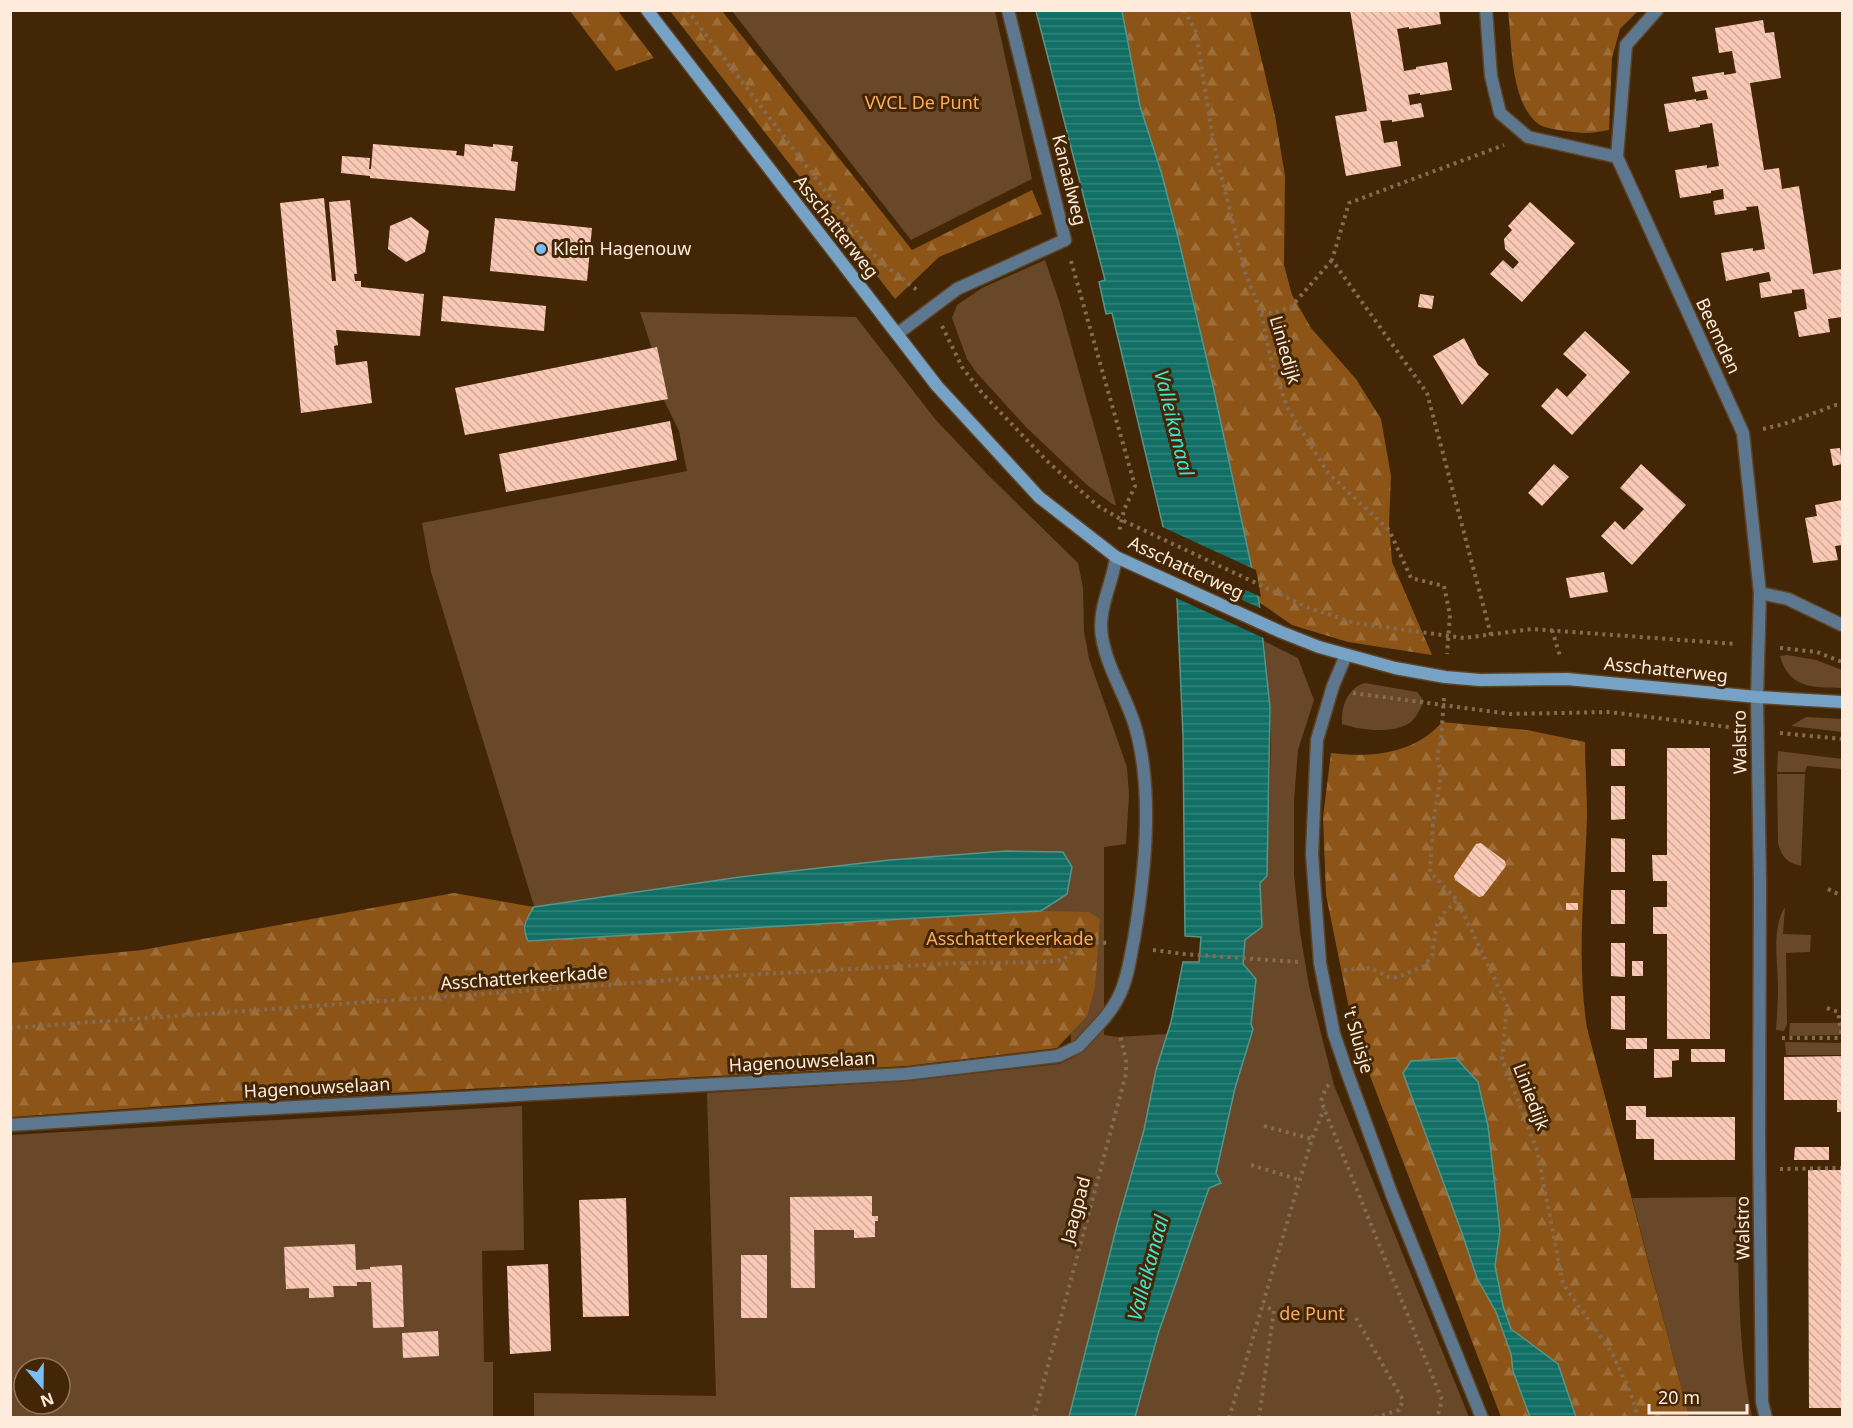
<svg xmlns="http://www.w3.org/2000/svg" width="1853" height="1428" font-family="'Noto Sans',sans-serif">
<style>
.green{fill:#684829;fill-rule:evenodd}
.forest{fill:url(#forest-firs)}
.water{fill:url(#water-rules);stroke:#589488;stroke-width:1.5}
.pier{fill:#432606}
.building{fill:url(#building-back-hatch)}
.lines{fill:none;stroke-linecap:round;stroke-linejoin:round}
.street-casing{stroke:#5d4224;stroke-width:15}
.secondary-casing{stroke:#5d4224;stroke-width:15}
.path{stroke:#856b51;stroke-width:4;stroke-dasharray:3 4.5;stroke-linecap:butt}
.street{stroke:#5d788e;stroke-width:12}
.secondary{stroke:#76a2c5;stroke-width:12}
.poi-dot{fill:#78bff7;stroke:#432606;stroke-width:2}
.labels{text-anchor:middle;stroke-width:6;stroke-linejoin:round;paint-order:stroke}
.park-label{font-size:18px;fill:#fcac5e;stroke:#432606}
.street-label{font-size:18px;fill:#ffebdb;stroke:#432606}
.poi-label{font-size:18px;fill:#ffebdb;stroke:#432606;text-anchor:start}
.water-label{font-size:20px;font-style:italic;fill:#42e4d0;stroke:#432606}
</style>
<defs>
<pattern id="forest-firs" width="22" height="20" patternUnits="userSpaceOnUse" patternTransform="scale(1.5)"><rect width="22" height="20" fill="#8c5517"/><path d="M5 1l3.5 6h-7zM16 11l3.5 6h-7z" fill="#9d6e38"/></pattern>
<pattern id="water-rules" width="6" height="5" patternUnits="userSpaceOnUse" patternTransform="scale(1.5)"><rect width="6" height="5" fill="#116f65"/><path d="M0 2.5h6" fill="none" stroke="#35847a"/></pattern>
<pattern id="building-back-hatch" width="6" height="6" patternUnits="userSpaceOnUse" patternTransform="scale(1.5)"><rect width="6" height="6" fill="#f9c9b5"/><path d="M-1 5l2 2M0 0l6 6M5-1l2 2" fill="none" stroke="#cea898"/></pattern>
</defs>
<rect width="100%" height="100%" fill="#432606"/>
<path class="green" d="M732 11H995L1032 179 911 240Z
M1045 260 1060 304 1116 505 1112 504 1087 485 1026 427 976 372 967 359 952 318 957 305 982 288Z
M640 312 856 317 935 419 988 475 1078 563 1083 588 1084 631 1089 659 1127 767 1129 795 1126 844 1104 847V1035L1118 1037 1167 1034 1156 1070 1144 1130 1117 1225 1069 1417 534 1418V1393L716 1396 707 1093 906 1081 1059 1064 1072 1058 1070 1024 398 923 534 906 431 572 422 523 687 471 679 431 660 392 652 349Z
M1264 641 1298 658 1314 700 1298 750 1294 800V875L1300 932 1309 986 1334 1085 1469 1417 1135 1418 1158 1334 1209 1188 1221 1183 1216 1173 1235 1088 1253 1029 1251 1024 1256 979 1243 964 1245 940 1262 927 1260 883 1267 876 1271 740 1270 708Z
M1787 655 1816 660 1842 670V688C1813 687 1789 689 1780 656Z
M1365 683 1417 692 1424 701C1420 709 1416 719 1408 724 1391 734 1359 730 1342 724 1341 707 1347 688 1365 683Z
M1806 717 1842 719V732L1791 726Z
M1778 751 1842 759V769L1807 766 1805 772H1777Z
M1777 774H1805L1801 866C1787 862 1782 858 1778 843Z
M1785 907 1783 934 1811 935 1810 952 1786 953 1787 1024 1784 1031 1776 1030C1777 1016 1778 1001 1778 987 1778 962 1771 929 1785 907Z
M1790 1023H1842V1035L1789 1036Z
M1785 1042 1842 1043V1055H1786Z
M522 1106 524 1250 482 1251 484 1362H493V1417L11 1418V1135ZM24 1368H60V1404H24Z
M1737 1197C1739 1270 1737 1345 1752 1417H1689L1632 1198Z"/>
<path class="forest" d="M570 11H618L654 58 616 71Z
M670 11H722L912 250 1032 190 1042 214 939 257 895 299Z
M1122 11H1250L1275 116 1285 176 1284 265 1292 295 1311 328 1356 379 1381 419 1391 476 1389 524 1392 562 1432 655 1348 642 1292 625 1259 602 1213 386 1178 237 1162 175 1140 106Z
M1508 11H1638L1620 29 1612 58 1609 130C1601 131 1593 133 1585 133 1577 133 1546 129 1540 125 1510 105 1512 42 1508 11Z
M1442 722 1527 730 1585 742C1585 767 1587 792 1587 816 1585 886 1576 958 1587 1028L1689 1417H1576L1558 1364 1511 1329 1503 1306 1495 1266 1500 1231 1488 1126 1462 1233 1477 1278 1496 1312 1511 1354 1513 1371 1530 1417H1501L1362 1055 1349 1008 1326 895 1323 817 1331 753C1370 758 1415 754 1442 722Z
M454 893 534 907 524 923 528 941 1041 911 1089 912 1100 919 1095 987 1087 1016 1057 1048 906 1066 223 1102 11 1117V963L142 950Z"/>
<path class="water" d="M1036 11H1122L1140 106 1162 175 1178 237 1213 386 1259 602 1270 708 1267 876 1260 883 1262 927 1245 940 1243 964 1256 979 1251 1024 1253 1029 1235 1088 1216 1173 1221 1183 1209 1188 1158 1334 1135 1417H1069L1117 1225 1144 1130 1156 1070 1171 1022 1183 962H1199L1201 937 1185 936 1183 735 1177 599 1172 564 1112 313 1106 314 1099 282 1105 280Z
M1006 851 1063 852 1072 867 1067 894 1041 911 528 941C521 926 526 920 534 907L740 877 890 860Z
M1456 1058 1478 1082 1488 1126 1500 1231 1495 1266 1503 1306 1511 1329 1558 1364 1576 1417H1530L1513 1371 1511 1354 1496 1312 1477 1278 1462 1233 1403 1073 1411 1061Z"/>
<path class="pier" d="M1160 526 1256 570 1261 597 1167 554Z
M1170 567 1262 609 1266 639 1174 597Z"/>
<path class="building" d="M1350 10H1439L1441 24 1409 29V27L1397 29 1399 39 1404 71 1416 69V67L1447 62 1452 90 1420 95V93L1408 95 1410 105 1421 103 1424 117 1392 122V120L1380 121 1384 143 1397 141 1401 166 1346 176 1335 116 1367 111Z
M1763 20 1765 33 1774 32 1781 78 1750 83 1764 170 1779 168 1782 189 1799 186 1813 274 1842 269V317L1828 319 1830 332 1799 337 1794 312 1807 309 1804 289 1792 290V293L1761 298 1759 283 1771 281 1769 272 1726 281 1721 253 1753 248V251L1765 249 1758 206 1746 207 1747 210 1715 215 1713 201 1724 199 1723 189 1711 191V193L1680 198 1675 170 1707 165V168L1719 166 1712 123 1700 125V127L1669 132 1664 104 1696 99V101L1708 99 1706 90 1695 92 1692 77 1724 72V75L1736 73 1732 51 1719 53 1715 28Z
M373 144 457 151 456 155 464 156 465 144 493 147V144L513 146 511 161 518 162 515 191 370 178V176L341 173 342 156 370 158 369 169H371Z
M324 198 332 281H340H336L329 202 350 200 357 274H354L355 281H361V287L424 294 420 336 336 330 338 345 334 346 336 365 367 361 372 403 301 413 280 203Z
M1530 202 1575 243 1522 302 1490 274 1503 260 1513 269 1519 262 1505 249 1504 239 1512 230 1508 226Z
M411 217 429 231 425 252 406 262 388 249 390 226Z
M495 218 592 228 587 281 490 271Z
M1420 294 1434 296 1432 309 1418 307Z
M443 296 546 306 544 331 441 321Z
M1585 331 1630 372 1572 435 1541 406 1557 388 1567 397 1587 375 1563 354Z
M1464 338 1478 365 1489 374 1462 405 1433 356Z
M657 347 668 399 465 435 455 388Z
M670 421 677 460 506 492 499 454Z
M1840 448 1842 464 1833 466 1830 449Z
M1554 464 1569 477 1542 506 1528 493Z
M1641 464 1686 505 1632 565 1601 536 1615 521 1624 530 1644 509 1620 488Z
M1842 500V545L1835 546 1838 560 1813 563 1805 518 1817 516 1815 505Z
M1604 572 1608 592 1570 598 1566 578Z
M1667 748H1710V1039H1667V934H1653V907H1667V881H1653L1652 855H1667Z
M1611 749H1625V766H1611Z
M1611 786H1625V819L1611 820Z
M1611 838 1625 839V872H1611Z
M1481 843 1505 861 1506 866 1483 896 1479 897 1455 880 1454 876 1476 844Z
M1611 890H1625V924H1611Z
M1566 903H1578V910H1566Z
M1611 943H1625V977L1611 976Z
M1632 961H1643V976H1632Z
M1611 996H1625V1030L1611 1029Z
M1626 1038H1647V1049H1626Z
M1654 1049H1679V1060L1672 1061V1077L1654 1078Z
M1691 1049H1725V1062H1691Z
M1842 1056V1112H1837V1100H1784V1057Z
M1626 1106H1646V1117H1735V1160H1654V1139H1636V1120H1626Z
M1795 1147H1829V1160H1794Z
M1808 1170H1842V1408H1809Z
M872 1196V1216H878V1221H875V1237L854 1238V1230H814L815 1288H791L790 1197Z
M626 1198 629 1316 583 1317 579 1200Z
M355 1244 356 1270 370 1269V1267L402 1265 404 1327 373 1328 371 1282H357V1286H333L334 1297 309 1298V1288L286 1289 284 1247Z
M741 1255H767V1318H741Z
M548 1264 551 1351 510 1354 507 1266Z
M438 1331 439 1356 403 1358 402 1333Z"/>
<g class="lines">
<g class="street-casing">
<path id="street" d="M1486 10 1491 76 1500 113 1528 137 1617 157
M1657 10 1626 45 1617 157 1743 433 1760 593 1757 697 1760 884 1759 1139 1762 1402 1766 1418
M897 334 957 289 1065 240 1008 10
M1760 593 1788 599 1842 625
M1346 655 1333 686 1317 740 1312 854 1320 963 1334 1034 1347 1072 1392 1195 1482 1418
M10 1125 221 1111 905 1074 1058 1056 1079 1046C1093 1030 1110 1015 1119 996 1128 978 1130 958 1134 939 1145 873 1154 791 1135 726 1126 696 1107 668 1102 637 1097 609 1113 583 1116 557"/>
</g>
<g class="secondary-casing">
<path id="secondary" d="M647 10 937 386 1039 497 1116 557 1281 632 1319 647 1395 668 1445 677 1480 680 1567 679 1757 697 1842 702"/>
</g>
<path class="path" d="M687 10 879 261 917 290
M1184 10 1196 32 1214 146 1245 272 1261 312 1270 356 1287 407 1328 473 1389 530 1411 578 1444 586 1450 615 1447 654
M1071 261 1135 486 1124 510 1119 532
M1261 312 1272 313 1291 307 1332 260
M942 326 962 367 982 393 1047 461 1082 492 1098 506 1122 520 1309 608 1355 623 1464 638 1532 629 1736 644
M1763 429 1784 424 1836 405H1842
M1552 630 1560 656
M1491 635 1427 393 1332 260 1349 203 1504 145
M1780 648 1817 652 1842 662
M1353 693 1510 714 1610 712 1736 728
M1444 698 1441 740 1437 757 1441 773 1433 825 1430 872 1457 900 1507 1005 1502 1059 1537 1150 1563 1284 1612 1353 1631 1394 1638 1418
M1780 733 1842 739
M1828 889 1842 896
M1153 950 1184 954 1298 962
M1344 970 1371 968 1390 978 1398 977 1424 966 1432 956 1436 927 1442 915 1457 900
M1827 1008 1838 1012 1842 1038
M10 1028 728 976 960 963 1047 962 1063 960 1083 942 1110 943
M1782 1038H1842
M1329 1085 1326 1087 1321 1101 1442 1400 1437 1418
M1264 1126 1312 1139
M1251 1165 1300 1180
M1780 1169 1842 1168
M1356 1318 1403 1400 1399 1410 1374 1418
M1034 1418 1126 1074V1061L1120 1035
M1229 1418 1312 1139 1324 1109
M1259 1418 1274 1310 1263 1306"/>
<use href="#street" class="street"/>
<use href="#secondary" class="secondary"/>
</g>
<circle class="poi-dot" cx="541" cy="249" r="6"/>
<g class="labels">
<g class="park-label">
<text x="922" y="109">VVCL De Punt</text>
<text x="1010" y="945">Asschatterkeerkade</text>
<text x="1312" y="1320">de Punt</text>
</g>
<g class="street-label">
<text transform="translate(1069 180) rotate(76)" y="6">Kanaalweg</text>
<text transform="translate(836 227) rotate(52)" y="6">Asschatterweg</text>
<text transform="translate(1718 336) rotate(65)" y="6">Beemden</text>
<text transform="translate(1285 350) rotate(74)" y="6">Liniedijk</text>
<text transform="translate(1186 568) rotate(25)" y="6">Asschatterweg</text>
<text transform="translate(1666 670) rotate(6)" y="6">Asschatterweg</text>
<text transform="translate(1740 742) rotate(-91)" y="6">Walstro</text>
<text transform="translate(524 978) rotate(-4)" y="6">Asschatterkeerkade</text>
<text transform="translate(1358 1040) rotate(74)" y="6">'t Sluisje</text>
<text transform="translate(802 1062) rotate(-3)" y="6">Hagenouwselaan</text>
<text transform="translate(317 1088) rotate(-3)" y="6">Hagenouwselaan</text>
<text transform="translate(1531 1097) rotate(69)" y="6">Liniedijk</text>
<text transform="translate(1076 1210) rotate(-75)" y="6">Jaagpad</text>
<text transform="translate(1743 1228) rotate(-91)" y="6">Walstro</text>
</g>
<g class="poi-label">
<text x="553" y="255">Klein Hagenouw</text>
</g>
<g class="water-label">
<text transform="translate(1174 423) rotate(76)" y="7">Valleikanaal</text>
<text transform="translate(1148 1268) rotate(-75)" y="7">Valleikanaal</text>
</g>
</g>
<rect width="1853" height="1428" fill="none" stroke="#ffebdb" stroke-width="24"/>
<g transform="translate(42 1386) rotate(160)"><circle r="28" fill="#432606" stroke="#8e755b" stroke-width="1.5"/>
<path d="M0-4.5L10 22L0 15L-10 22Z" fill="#78bff7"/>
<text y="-9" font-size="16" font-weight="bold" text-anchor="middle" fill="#ffebdb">N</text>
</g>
<path d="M1649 1404v9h98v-9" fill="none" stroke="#ffebdb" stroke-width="3"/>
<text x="1658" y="1404" font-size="18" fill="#ffebdb" stroke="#432606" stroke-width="4.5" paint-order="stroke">20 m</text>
</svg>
